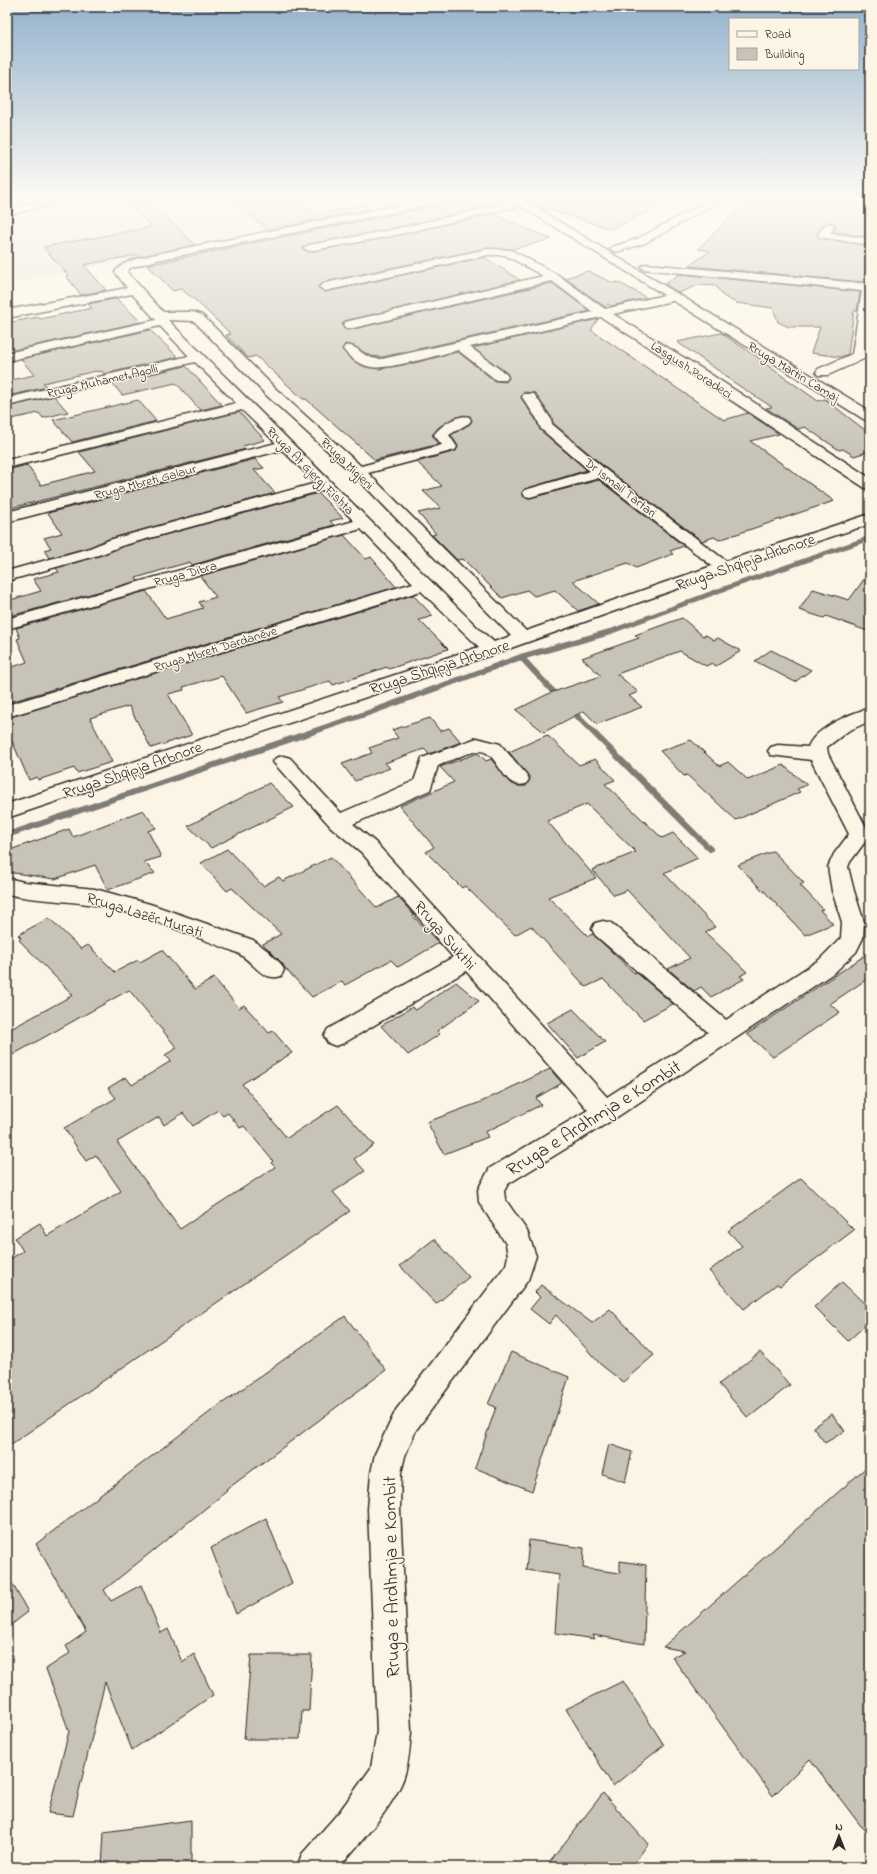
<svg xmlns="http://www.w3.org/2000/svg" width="877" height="1874" font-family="'Indie Flower',sans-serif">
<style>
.built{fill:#ece6d7}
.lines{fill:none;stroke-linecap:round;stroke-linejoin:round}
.stream-far1{stroke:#7d7b74;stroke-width:5}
.stream{stroke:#7d7b74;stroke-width:6}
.building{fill:#c8c3b7;stroke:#2b2b2b;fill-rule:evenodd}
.minor-casing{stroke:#2b2b2b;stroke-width:3}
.highway-casing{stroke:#2b2b2b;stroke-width:3}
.minor{fill:#fcf5e5;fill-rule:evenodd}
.highway{fill:#fcf5e5;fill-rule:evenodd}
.labels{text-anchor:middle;stroke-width:3;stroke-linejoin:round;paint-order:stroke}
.far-street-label{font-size:13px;fill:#2b2b2b;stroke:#fcf5e5}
.street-label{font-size:16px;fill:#2b2b2b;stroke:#fcf5e5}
.near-street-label{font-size:19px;fill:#2b2b2b;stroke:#fcf5e5}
</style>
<rect width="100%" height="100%" fill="#fcf5e5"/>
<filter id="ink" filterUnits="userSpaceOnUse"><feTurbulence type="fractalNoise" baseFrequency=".025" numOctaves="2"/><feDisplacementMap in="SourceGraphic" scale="8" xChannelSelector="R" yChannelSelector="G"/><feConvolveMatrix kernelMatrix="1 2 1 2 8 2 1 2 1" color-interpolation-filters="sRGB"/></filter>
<g filter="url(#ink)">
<path class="built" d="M68 199H434L7 284V218Z"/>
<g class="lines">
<path class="stream-far1" d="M607 633 718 591 870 538"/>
<path class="stream" d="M521 657 560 699
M570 709 710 849
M7 835 371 712 521 657 610 632"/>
</g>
<path class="building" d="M130 199H148L195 245 139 257 137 255 84 265 106 290 81 295 66 276 68 275 43 247 152 227 127 202Z
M230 199H296L316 215 364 205 370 209 268 230Z
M467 199H504L502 203 391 229 309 244 302 249 309 252 391 237 498 213 497 216 552 239 513 249 488 248 325 282 318 287 325 292 484 257 520 280 345 321 342 324 344 329 349 330 552 283 590 311 382 357 370 356 354 346 345 344 342 350 351 359 366 367 379 369 414 363 458 352 495 381 506 382 509 378 507 373 473 348 598 319 591 330 724 420 748 413 779 434 750 441 834 501 719 540 714 537 702 541 607 469 553 423 552 418 535 393 524 392 521 398 536 420 540 430 587 470 525 489 522 492 524 497 530 498 599 480 684 546 670 551 673 554 636 568 628 563 573 581 599 604 578 611 555 590 534 596 527 590 502 598 463 559 457 560 432 535 436 534 418 513 441 508 423 491 442 486 417 462 456 451 458 446 451 435 470 424 472 421 470 416 464 415 454 418 439 427 432 435 439 444 375 460 306 399H303L256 356 248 358 226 335 231 334 195 300 181 289 173 291 147 265Z
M528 199H675L612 229 538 207 528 201Z
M749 199H814L849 205 860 199H870V237L833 232 836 226 830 222 822 226 817 236 819 238 870 246V273L865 272 864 282 689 266 710 251 698 249Z
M588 271 613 283 618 282 647 298 611 306 608 304 605 307 565 278Z
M679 274 860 292 857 311H854L848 354 841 357 811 353 820 327H789L778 322 773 308 736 303 723 296 716 286 698 285 679 293 665 284Z
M114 299 118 300 141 322 14 350 7 341V323L38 317 40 319 92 308 88 304Z
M150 330 178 357 104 374 102 371 97 372 96 371 43 383 47 387 7 396V381L34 375 21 359Z
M721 333 766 363H764L818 401 825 399 870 434V451L854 456 843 449 839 450 805 427 798 429 766 408 772 407 727 378H729L677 342Z
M186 366 222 405 200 410 176 383 122 395 112 383Z
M54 396 68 412 43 418 39 413 7 420V407Z
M138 400 156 421 72 442 53 420Z
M239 412 265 440 243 446 246 449 7 509V470L27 465 41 485 95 471 79 452Z
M255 459 264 468 254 470 275 493 109 539 90 547 49 558 44 550 51 548 44 538 62 533 48 513Z
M318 493 343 518 330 521 334 525 192 565 190 562 172 567 136 578 138 581 10 616 7 610V601L41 591 33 579 59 572 56 568 102 555 121 547Z
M344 535 366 559 371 557 396 587 7 703V669L27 662 17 639 20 638 16 628 146 591 166 619 203 608 199 602 216 597 200 576Z
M870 571V632L826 616 824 618 799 610 813 589 849 600Z
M413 595 433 616 419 620 448 649 389 669 387 667 333 685 330 681 279 697 283 702 246 713 222 676 183 687 184 690 168 694 192 735 151 748 129 706 90 718 112 762 77 773 74 768 38 780 37 777 29 780 12 741 7 742V718Z
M682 618 703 636 706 635 714 640 718 638 741 651 716 666 712 663 706 666 680 651 617 674 638 692 629 696 642 707 597 724 584 711 544 732 516 710 550 693 601 676 582 658 639 638 635 635Z
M771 650 811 670 795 682 755 661Z
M430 718 440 731 449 728 461 742 429 754 424 749 385 763 390 768 355 781 342 764 372 753 369 748 398 738 392 730Z
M547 735 579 765 595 759 615 780 605 784 662 838 673 833 698 858 664 873 715 927 705 932 747 972 740 976 744 979 711 997 701 987 694 991 668 969 690 958 627 890 614 895 592 870 636 852 587 804 547 821 596 878 548 897 588 936 593 934 634 973 636 972 673 1004 643 1020 603 979 586 987 531 926 515 935 465 886 462 888 426 852 434 847 400 806 454 782 440 767 478 753 486 761 491 759 510 783 518 786H526L530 778 509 752Z
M691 740 719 766 728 762 748 780 783 765 807 785 797 789 800 792 736 820 687 775 684 776 660 751Z
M269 783 294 807 211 848 188 826Z
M143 810 156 828 148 831 161 857 144 862 155 873 108 890 95 865 55 879 7 872V851L69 829 73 837Z
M227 849 263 886 279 877 283 881 331 857 377 908 398 897 414 915 413 916 439 943 398 967 391 960 345 985 342 981 312 997 285 968 282 963 263 944 281 934 232 888 227 891 201 863Z
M773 851 804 883 800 885 823 909 820 910 833 924 805 935 764 891H763L738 865Z
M49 918 81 949 88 945 115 972 138 960 140 962 162 950 195 989 214 978 239 1008 244 1005 269 1033 273 1031 292 1053 242 1084 287 1138 338 1105 374 1145 354 1159 365 1171 333 1192 350 1211 7 1447V1261L23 1251 15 1238 40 1223 47 1236 121 1191 96 1155 86 1161 64 1128 116 1098 108 1088 126 1077 132 1085 171 1061 165 1055 177 1048 129 990 7 1058V1031L73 995 19 940 21 938 18 935ZM218 1110 223 1116 228 1113 240 1128 244 1126 273 1161 271 1163 275 1167 180 1229 117 1142 159 1117 164 1125 183 1113 193 1126Z
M870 952V977L830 1004 840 1012 773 1057 747 1034Z
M456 982 479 1001 437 1031 440 1034 408 1055 381 1026 412 1007 416 1010Z
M573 1009 605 1042 578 1058 547 1023Z
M550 1069 562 1083 536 1098 541 1105 485 1132 488 1137 444 1154 427 1122 481 1102Z
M801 1178 854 1230 780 1286 777 1284 744 1309 709 1271 742 1246 728 1231Z
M434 1239 469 1277 436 1304 400 1266Z
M842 1282 870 1309V1321L848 1341 814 1307Z
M541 1285 592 1323 610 1309 654 1355 623 1382 600 1364 556 1315 549 1324 530 1309 540 1297 535 1292Z
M345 1316 386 1370 226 1490 227 1491 104 1590 111 1601 141 1585 161 1633 168 1629 182 1662 194 1654 213 1695 132 1750 105 1682 73 1816 48 1813 69 1731 46 1669 70 1653 66 1646 86 1632 36 1544 210 1412Z
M511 1352 569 1377 532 1491 475 1468 496 1407 488 1404Z
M760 1352 790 1385 748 1418 719 1384Z
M832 1414 845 1431 825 1443 813 1427Z
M609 1444 632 1452 625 1482 602 1474Z
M870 1464V1838L810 1759 773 1796 672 1657 685 1651 663 1647Z
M266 1518 292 1583 236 1614 211 1548Z
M529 1540 584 1548 583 1568 620 1573V1561L646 1565 644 1644 593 1635 595 1639 555 1633 559 1575 526 1570Z
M7 1574 28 1612 7 1628Z
M251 1655H312L309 1711H302L300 1739H244Z
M623 1681 664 1745 613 1786 566 1709Z
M603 1793 648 1844 631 1867H546Z
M191 1820V1867H102L104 1832Z"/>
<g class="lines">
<g class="minor-casing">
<path id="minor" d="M430 199H449L444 202 157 260 130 268 127 272 163 312H193L202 315 276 389 361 466 442 445 434 435C440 426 457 414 469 417L471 420 469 423 449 435 457 447 455 450 368 473 526 631 712 566 599 478 530 497 525 496 523 493 525 490 590 471 541 429 537 419 522 397 524 394H534L551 419 552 424 606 470 726 561 870 514V524L730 570 497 653 7 818V804L479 647 421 591 7 717V705L413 583 361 529 7 629V619L354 521 323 490 121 546 102 554 7 581V571L90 548 109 540 316 483 282 450 7 522V512L276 443 242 410 7 468V460L236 403 195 362 7 406V398L189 356 160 326 7 361V353L156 320 132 294 7 318V310L127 288 115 272C124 260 138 259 151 255ZM168 320 194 321 266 395 353 474 511 636 494 642 480 630Z
M712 199H724L645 243 616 252 610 249 612 247 637 239Z
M521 200 526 203 525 205 391 236 309 251 303 248 309 245 391 230Z
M830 223 835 226 830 233 870 239V245L819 237 818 235C821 230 824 224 830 223Z
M488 249 511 250 558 275 605 309 673 293 677 294 679 297 677 300 613 314 704 370 870 478V489L865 488 694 376 601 317 470 347 506 374 508 377 506 380H496L458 350C438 355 388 370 371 367 360 365 349 358 343 349L345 346C358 343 362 360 382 359L593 312 552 281 349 329 345 328 343 325 345 322 349 321 543 276 505 255H488L325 291 319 287 325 283Z
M647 264 870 284V324L865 352 867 355 866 358 828 375H818L816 372 818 369 852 354 862 291 643 269 641 267 643 265Z
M870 708V721L848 731 827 747 828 754 870 835 850 862 848 867 854 891 864 922 863 938 856 952 835 972 614 1119 508 1184 504 1191 505 1199 527 1231 536 1256 528 1280 416 1430 405 1456 401 1473 400 1509 411 1731C410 1747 409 1762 404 1777 394 1806 360 1843 339 1867H297L302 1854 340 1811 371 1768 377 1731 368 1509 371 1473 375 1454 396 1410 506 1265 508 1256 506 1244 479 1202 478 1190 482 1182 490 1168 588 1110 466 971 344 1043 336 1046 328 1043 324 1036 328 1029 453 957 361 852 331 827 273 762 276 758 283 756 290 758 341 813 414 781 422 758 477 738 500 744 526 774 529 779 526 784C501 791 499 750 479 751 471 751 446 762 438 766L430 790 353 824 375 842 607 1097 708 1032 595 935 592 929 595 923 603 921 611 923 726 1020 819 960 841 938 842 922 832 891 828 867 834 854 849 834 811 760 771 755 768 751 771 747 778 745 808 747C815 728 851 713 870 708Z
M7 878 24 882 95 889 150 904 253 940 268 951 281 964 284 970 281 976C260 983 252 957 233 951 191 935 138 912 95 905 65 900 36 901 7 894Z"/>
</g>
<g class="highway-casing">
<path id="highway" d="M44 199H59L58 201 7 216V210Z
M510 199H522L870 411V421L865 420Z"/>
</g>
<use href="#minor" class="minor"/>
<use href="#highway" class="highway"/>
</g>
</g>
<linearGradient id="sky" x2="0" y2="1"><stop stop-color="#93b2cd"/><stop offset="0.43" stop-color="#fefaf3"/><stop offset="1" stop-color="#fefaf3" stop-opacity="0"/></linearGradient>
<rect width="877" height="461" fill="url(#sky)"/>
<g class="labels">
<g class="far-street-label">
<text transform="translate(692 369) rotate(33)" y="5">Lasgush Poradeci</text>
<text transform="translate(794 371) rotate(31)" y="5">Rruga Martin Camaj</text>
<text transform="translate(102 380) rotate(-13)" y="5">Rruga Muhamet Agolli</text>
<text transform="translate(348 463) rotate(44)" y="5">Rruga Migjeni</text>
<text transform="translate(311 470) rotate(45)" y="5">Rruga At Gjergj Fishta</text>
<text transform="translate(145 481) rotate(-15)" y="5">Rruga Mbreti Galaur</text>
<text transform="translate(621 487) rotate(38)" y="5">Dr Ismail Tartari</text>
<text transform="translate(185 573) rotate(-16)" y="5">Rruga Dibra</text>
<text transform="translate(215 648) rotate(-17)" y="5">Rruga Mbreti Dardanëve</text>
</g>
<g class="street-label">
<text transform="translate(745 561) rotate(-19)" y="6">Rruga Shqipja Arbnore</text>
<text transform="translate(439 666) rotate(-18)" y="6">Rruga Shqipja Arbnore</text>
<text transform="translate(132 769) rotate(-19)" y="6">Rruga Shqipja Arbnore</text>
<text transform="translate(145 914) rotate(17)" y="6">Rruga Lazër Murati</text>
<text transform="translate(446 935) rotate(49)" y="6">Rruga Sukthi</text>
</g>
<g class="near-street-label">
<text transform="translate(593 1117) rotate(-32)" y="7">Rruga e Ardhmja e Kombit</text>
<text transform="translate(390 1577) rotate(-91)" y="7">Rruga e Ardhmja e Kombit</text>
</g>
</g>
<rect width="877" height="1874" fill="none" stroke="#fcf5e5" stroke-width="24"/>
<rect x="12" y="12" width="853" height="1850" fill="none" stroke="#2b2b2b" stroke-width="1.5" filter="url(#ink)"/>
<rect x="729" y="18" width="130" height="52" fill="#fcf5e5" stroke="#a8a49b"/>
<rect x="737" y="31" width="20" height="6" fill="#fcf5e5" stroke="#a8a49b"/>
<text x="765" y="38" font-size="12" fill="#2b2b2b">Road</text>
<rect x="737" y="48" width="20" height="12" fill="#c8c3b7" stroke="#a8a49b"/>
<text x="765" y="58" font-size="12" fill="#2b2b2b">Building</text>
<g transform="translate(839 1836)" stroke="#fcf5e5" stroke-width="3" paint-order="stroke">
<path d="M0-3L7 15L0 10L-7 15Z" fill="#2b2b2b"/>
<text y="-6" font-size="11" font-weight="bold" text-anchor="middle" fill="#2b2b2b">N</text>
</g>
</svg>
